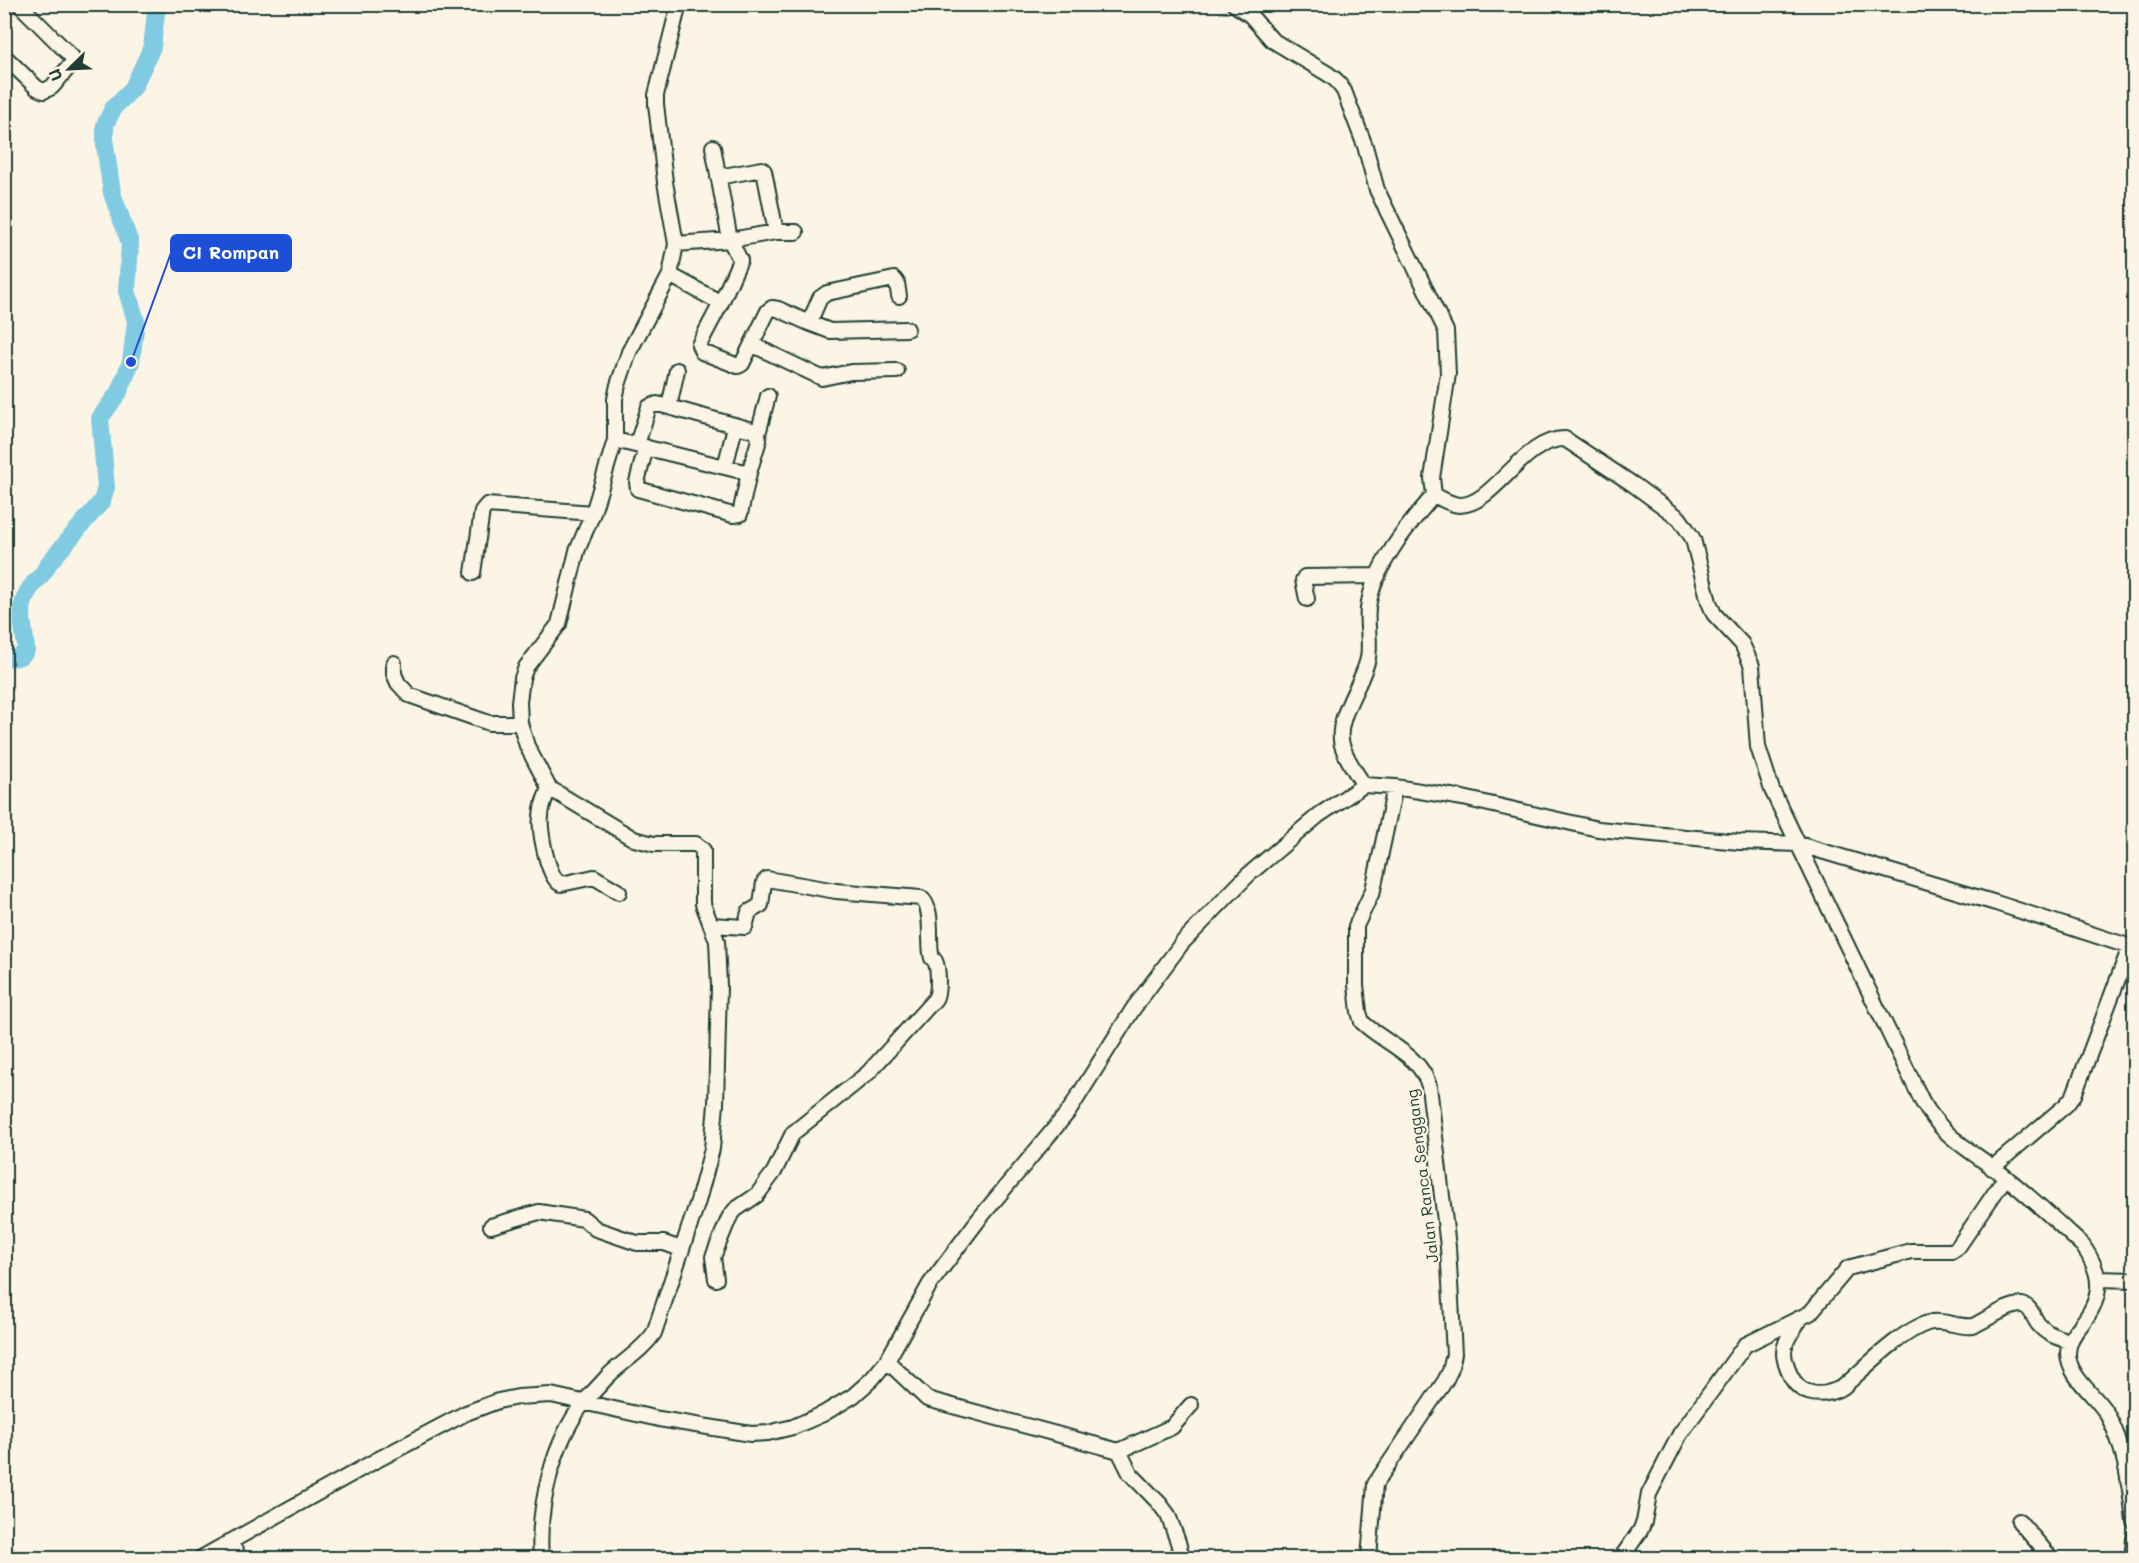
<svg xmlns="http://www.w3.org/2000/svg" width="2139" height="1563" font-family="Mali,sans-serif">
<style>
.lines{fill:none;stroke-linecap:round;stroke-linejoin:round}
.river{stroke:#80cbe1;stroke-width:18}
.minor-casing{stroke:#1f3d34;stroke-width:18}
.minor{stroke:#fcf5e5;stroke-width:14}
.labels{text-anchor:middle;stroke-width:4.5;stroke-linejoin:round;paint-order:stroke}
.street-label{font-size:16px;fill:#1f3d34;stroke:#fcf5e5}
.leader{fill:none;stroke:#1d4ed8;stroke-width:2}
.callout-dot{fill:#1d4ed8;stroke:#fcf5e5;stroke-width:2}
.callout{fill:#1d4ed8;stroke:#1d4ed8;stroke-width:2}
.callout-label{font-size:18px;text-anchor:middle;font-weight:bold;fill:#fff}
</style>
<rect width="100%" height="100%" fill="#fcf5e5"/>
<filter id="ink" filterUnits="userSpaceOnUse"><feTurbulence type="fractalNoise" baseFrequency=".0167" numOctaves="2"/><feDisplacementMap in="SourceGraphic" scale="12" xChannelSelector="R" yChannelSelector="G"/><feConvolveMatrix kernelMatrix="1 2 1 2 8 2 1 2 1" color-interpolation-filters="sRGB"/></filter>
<g filter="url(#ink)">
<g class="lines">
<path class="river" d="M4 657C13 658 21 659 26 650 25 630 16 609 29 590 35 580 44 576 48 564L102 501 106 487 100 418 119 392 131 362 136 321 127 291 130 243 112 193 105 145V125L114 107 133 88 152 47 157 4"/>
<g class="minor-casing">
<path id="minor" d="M1234 4 1250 15 1272 40 1328 74 1336 80 1344 91 1365 146 1377 190 1446 331 1448 374 1432 478 1434 495C1442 499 1451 505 1460 505 1494 505 1523 438 1565 439L1634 485 1679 518 1686 528 1693 539 1709 602 1714 614 1742 644 1752 666 1758 747 1772 790 1922 1101C1943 1137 1967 1148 1999 1172 2028 1194 2056 1221 2083 1246 2103 1275 2104 1296 2081 1325 2074 1333 2068 1342 2068 1353 2068 1377 2096 1395 2107 1414 2125 1446 2130 1485 2134 1521
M4 56 37 88 44 91 52 87 73 62 72 57 19 4
M713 147 730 240 740 260 721 303
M718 177 762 169 764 171 776 232
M676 244 730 240 776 232H796
M670 275 721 303 699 345 702 352 738 366 742 364 768 311 772 308 778 309 809 323 820 298 827 293 894 279 897 283 899 296
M809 323 830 331 907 329
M753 345 822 378 851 372 897 371
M669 407 677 370
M758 434 768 396
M615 440 749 473 740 514 733 515 638 489 637 482 646 447
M637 444 649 407 657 404 669 407 752 430 758 434 759 440 749 473
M725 467 735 427
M473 573 482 511 487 505 593 513
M1307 599 1303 580 1305 577 1378 576
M394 663V674L398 683 409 695 489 723H520
M1364 785C1356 773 1346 759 1342 745 1334 719 1363 684 1368 658 1371 641 1366 625 1368 608 1373 567 1408 525 1434 495
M549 788C545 798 541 807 541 817 539 830 548 880 561 884L594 877 619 892
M711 925 745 927 749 912 761 905 764 882 767 879 836 891 921 898C935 908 927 945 932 958 933 959 934 960 935 961 939 969 939 992 935 999L868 1073 793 1133 774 1172 757 1195 735 1210 729 1218 713 1257 716 1279
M1992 1168 2066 1105 2074 1095 2130 947
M491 1226 539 1212 584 1219 596 1229 637 1243H664L681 1249
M2099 1279 2134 1280
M1801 1318C1796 1326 1789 1334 1786 1343 1783 1350 1784 1359 1787 1366 1795 1395 1818 1400 1843 1387 1865 1368 1905 1327 1932 1322 1947 1320 1959 1328 1973 1326 1985 1320 2010 1304 2022 1305 2033 1307 2033 1320 2040 1326 2048 1335 2059 1338 2069 1341
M887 1361 927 1399 1119 1451 1130 1473 1159 1503 1168 1515 1178 1542 1182 1558
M1119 1451 1172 1427 1191 1405
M2019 1521 2051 1558
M229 1542 240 1558
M201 1558 375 1461 466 1413 498 1401 518 1397 551 1395 659 1419 751 1434 768 1433 793 1427 823 1414 853 1396 872 1379 887 1361 930 1284 979 1219 1069 1111 1133 1009 1182 943 1248 875 1319 815 1364 785 1395 787 1463 798 1598 829 1740 842 1798 844 1996 903 2134 948
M541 1558C537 1508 553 1441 585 1401 592 1393 600 1385 607 1377 622 1362 642 1351 654 1333L698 1201 712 1149 716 1104 719 986 717 941 703 904V850L696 844H654L634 839 549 788 527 746 520 723 519 702 522 678 526 667 559 624 577 551 593 513 615 440V399L618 385 629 352 670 275 676 244 665 182 656 104V95L679 4
M1369 1558 1375 1484 1445 1381 1450 1371 1454 1354 1448 1247 1429 1086C1420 1054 1385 1044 1362 1022L1359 1012 1356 985V926L1373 890 1395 787
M1621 1558 1640 1531 1644 1522 1649 1494 1680 1434 1745 1345 1810 1313 1848 1268 1911 1251H1952L1958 1247 2005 1178
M2132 1558 2134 1539"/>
</g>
<use href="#minor" class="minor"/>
</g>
</g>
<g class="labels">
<g class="street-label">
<text transform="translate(1422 1176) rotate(-97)" y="6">Jalan Ranca Senggang</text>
</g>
</g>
<path class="leader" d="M131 362L171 253"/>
<circle class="callout-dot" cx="131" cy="362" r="6"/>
<rect class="callout" x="171" y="235" width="120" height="36" rx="6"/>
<g class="callout-label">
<text x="231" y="259">Ci Rompan</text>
</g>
<rect width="2139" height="1563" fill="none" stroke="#fcf5e5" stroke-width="24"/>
<rect x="12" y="12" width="2115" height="1539" fill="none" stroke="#1f3d34" stroke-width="2" filter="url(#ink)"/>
<g transform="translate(69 69) rotate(246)" stroke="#fcf5e5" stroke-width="4.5" paint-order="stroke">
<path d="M0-4.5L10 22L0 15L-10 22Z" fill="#1f3d34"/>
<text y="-9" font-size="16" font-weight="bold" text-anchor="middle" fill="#1f3d34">U</text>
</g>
</svg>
